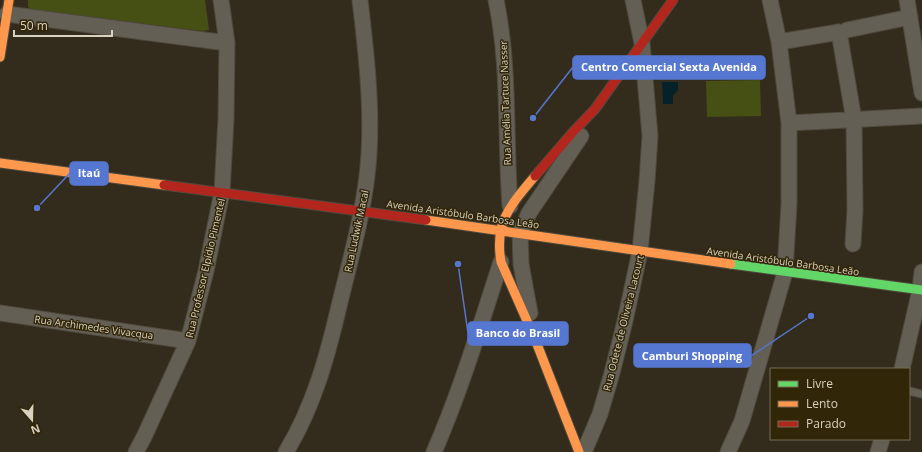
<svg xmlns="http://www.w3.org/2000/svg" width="922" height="452" font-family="'Open Sans',sans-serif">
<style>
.grass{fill:#464f14}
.water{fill:#05222b}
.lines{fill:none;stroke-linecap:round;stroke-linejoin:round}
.lane-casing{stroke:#4f4a3d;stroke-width:9}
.street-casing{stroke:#4f4a3d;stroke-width:17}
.fast-casing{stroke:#4f4a3d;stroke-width:11}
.slow-casing{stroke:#4f4a3d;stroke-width:11}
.jam-casing{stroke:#4f4a3d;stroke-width:11}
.lane{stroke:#645f54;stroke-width:7}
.street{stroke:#645f54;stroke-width:15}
.fast{stroke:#63d668;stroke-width:9}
.slow{stroke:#ff974d;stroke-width:9}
.jam{stroke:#b3261e;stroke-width:9}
.labels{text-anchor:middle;stroke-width:3;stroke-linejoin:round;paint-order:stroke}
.street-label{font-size:10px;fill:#d9d2c1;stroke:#322609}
.leader{fill:none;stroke:#5576d1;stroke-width:1.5}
.callout-dot{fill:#5576d1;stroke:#322609;stroke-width:1.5}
.callout{fill:#5576d1;stroke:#5576d1;stroke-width:1.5}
.callout-label{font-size:11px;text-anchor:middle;font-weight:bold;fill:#fff}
</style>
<rect width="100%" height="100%" fill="#332c1d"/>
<path class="grass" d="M28 0H205L209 30 202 31 29 9 28 5Z
M760 80 761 116 707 117 706 81Z"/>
<path class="water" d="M662 82H678V90L673 96V104H663Z"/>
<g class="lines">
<g class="lane-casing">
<path id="lane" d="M909 391 922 394"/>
</g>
<g class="street-casing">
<path id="street" d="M496 0C510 67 505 137 510 206
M907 0 922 93
M7 14 227 43
M847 30 910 17
M779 42 839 32 854 120 855 210 853 244
M789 123 922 116
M0 313 188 341
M530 313 521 264 520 233 529 213 581 136
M902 369 920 290 922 272
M136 452 144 437 188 341 206 271 222 192 226 119 227 43 221 0
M286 452C314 406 328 354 340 302 352 253 366 204 369 154 372 102 366 51 360 0
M434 452C461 390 480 326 501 262
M584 452 600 414 612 373 625 321 640 251 647 181 650 136 642 43 633 0
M728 452 742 421 785 272 789 204V123L779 42 770 0
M878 452 882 439"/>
</g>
<g class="fast-casing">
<path id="fast" d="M731 264 922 290"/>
</g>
<g class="slow-casing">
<path id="slow" d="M0 57 9 0
M0 163 164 185
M535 176C511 205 494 221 501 262L535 339 579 452
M426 220 731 264"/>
</g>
<g class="jam-casing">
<path id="jam" d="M535 176 573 132 595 109 673 0
M164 185 426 220"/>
</g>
<use href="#lane" class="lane"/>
<use href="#street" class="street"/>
<use href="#fast" class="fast"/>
<use href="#slow" class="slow"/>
<use href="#jam" class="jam"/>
</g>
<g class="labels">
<g class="street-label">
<text transform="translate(505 103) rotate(-92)" y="4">Rua Amélia Tartuce Nasser</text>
<text transform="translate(463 214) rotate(8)" y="4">Avenida Aristóbulo Barbosa Leão</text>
<text transform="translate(356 231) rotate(-78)" y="4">Rua Ludwik Macal</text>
<text transform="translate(783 261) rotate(8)" y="4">Avenida Aristóbulo Barbosa Leão</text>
<text transform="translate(205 268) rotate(-77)" y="4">Rua Professor Elpídio Pimentel</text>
<text transform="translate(623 323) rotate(-76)" y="4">Rua Odete de Oliveira Lacourt</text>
<text transform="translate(94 327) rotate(8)" y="4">Rua Archimedes Vivacqua</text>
</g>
</g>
<path class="leader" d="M533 118L573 67M37 208L70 173M458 264L468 333M811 316L751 356"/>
<g class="callout-dot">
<circle cx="533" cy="118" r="4"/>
<circle cx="37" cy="208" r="4"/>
<circle cx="458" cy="264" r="4"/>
<circle cx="811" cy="316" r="4"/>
</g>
<g class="callout">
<rect x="573" y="56" width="192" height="23" rx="4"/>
<rect x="70" y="162" width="38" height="23" rx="4"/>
<rect x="468" y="322" width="100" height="23" rx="4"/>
<rect x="634" y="344" width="117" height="23" rx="4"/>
</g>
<g class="callout-label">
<text x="669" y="71">Centro Comercial Sexta Avenida</text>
<text x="89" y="177">Itaú</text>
<text x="518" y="337">Banco do Brasil</text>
<text x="692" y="360">Camburi Shopping</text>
</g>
<rect x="770" y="368" width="140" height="72" fill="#322609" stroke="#756b53"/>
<rect x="778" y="381" width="20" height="6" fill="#63d668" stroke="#756b53"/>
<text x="806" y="388" font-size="12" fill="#d9d2c1">Livre</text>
<rect x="778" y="401" width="20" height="6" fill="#ff974d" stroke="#756b53"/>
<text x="806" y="408" font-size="12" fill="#d9d2c1">Lento</text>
<rect x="778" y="421" width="20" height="6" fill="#b3261e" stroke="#756b53"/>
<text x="806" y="428" font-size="12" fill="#d9d2c1">Parado</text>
<g transform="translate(32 420) rotate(160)" stroke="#322609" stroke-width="3" paint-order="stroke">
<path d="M0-3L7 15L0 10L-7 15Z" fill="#d9d2c1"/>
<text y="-6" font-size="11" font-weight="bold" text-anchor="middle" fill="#d9d2c1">N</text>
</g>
<path d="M14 30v6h98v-6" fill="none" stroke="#d9d2c1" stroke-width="2"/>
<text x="20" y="30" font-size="12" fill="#d9d2c1" stroke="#322609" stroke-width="3" paint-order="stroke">50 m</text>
</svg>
